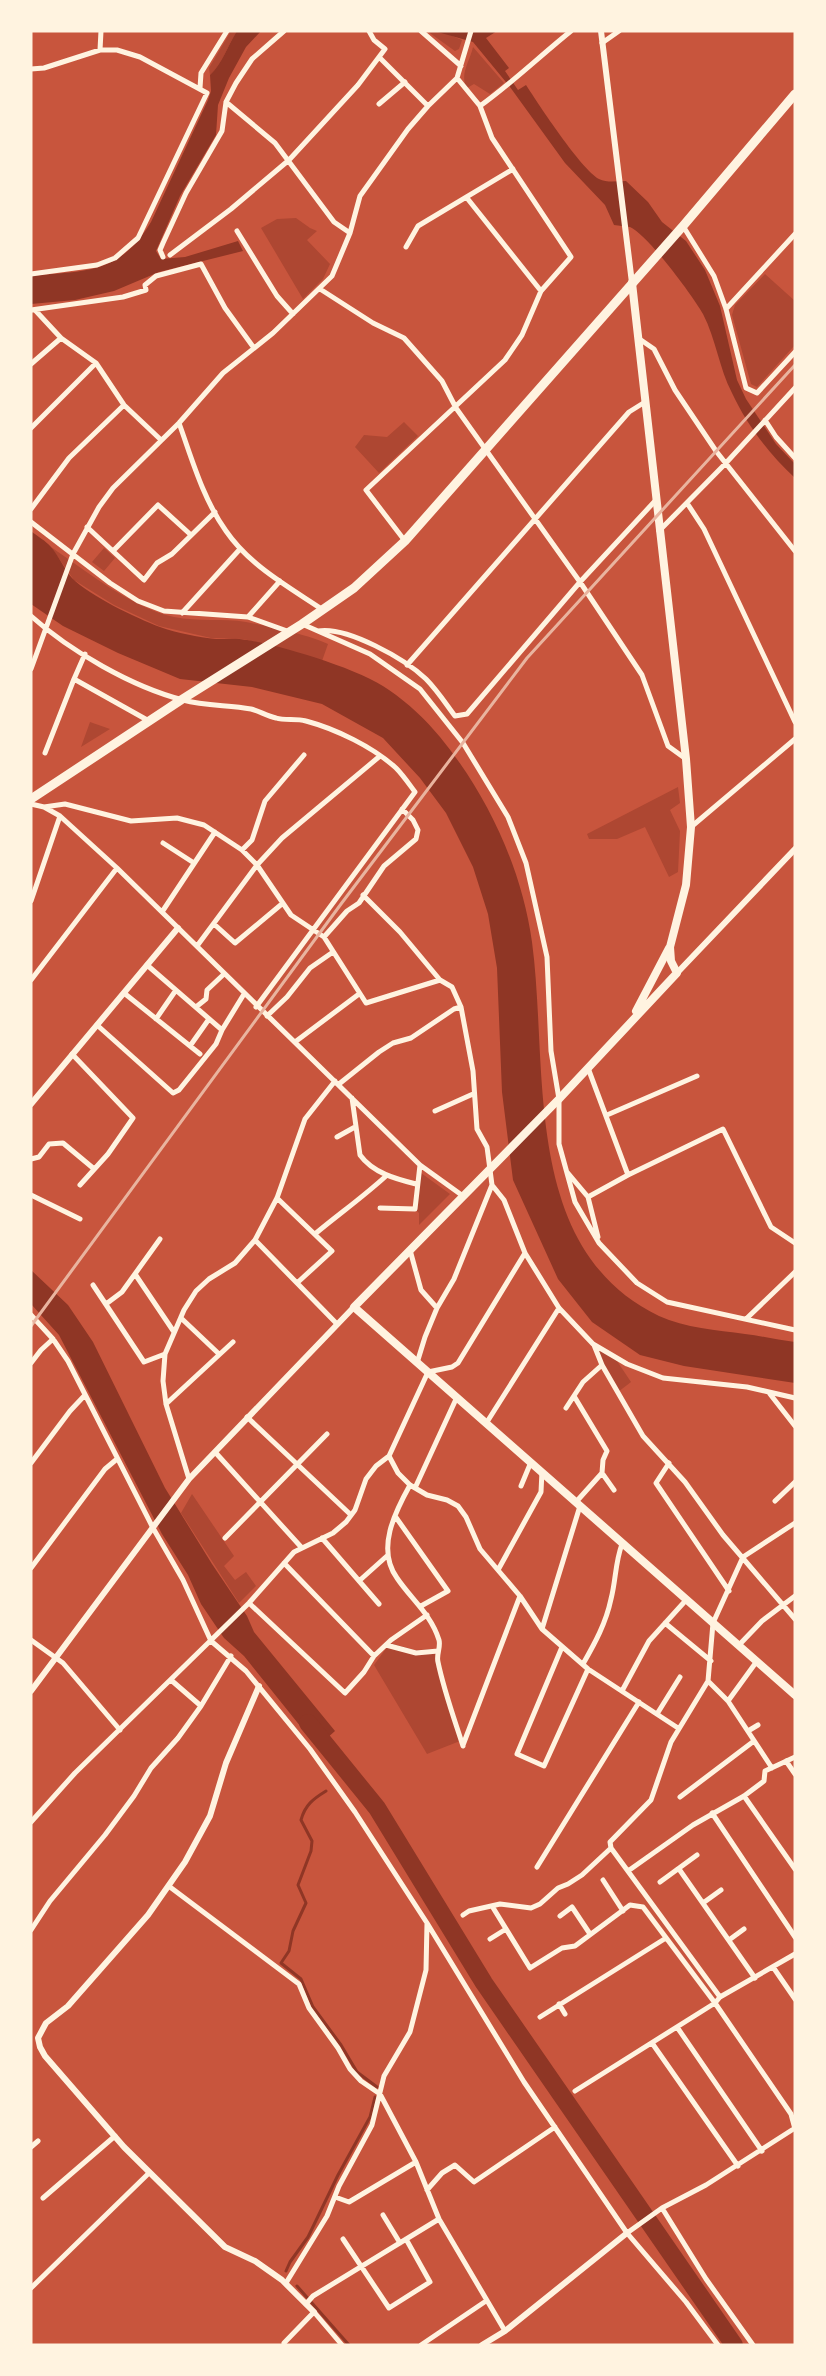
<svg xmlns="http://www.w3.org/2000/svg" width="826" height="2376" font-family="'Nunito Sans',sans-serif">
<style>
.green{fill:#ae4732}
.water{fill:#8f3625}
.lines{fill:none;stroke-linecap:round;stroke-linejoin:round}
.stream{stroke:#8f3625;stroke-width:3}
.river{stroke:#8f3625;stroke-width:18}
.minor{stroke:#fff3e0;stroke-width:5}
.tertiary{stroke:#fff3e0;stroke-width:6}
.secondary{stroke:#fff3e0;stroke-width:8}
.trunk{stroke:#fff3e0;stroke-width:9}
.rail{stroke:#e9b49f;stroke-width:3}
</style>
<rect width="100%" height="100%" fill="#c8553d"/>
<path class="green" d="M231 31H237C228 45 222 64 210 75L209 68Z
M427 31 445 33 462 40 459 49 455 51Z
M473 47 504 83 490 94 474 84 467 88C459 75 470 61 473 47Z
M296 218 310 228 317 231 307 240 330 264 323 279 303 299 261 228 277 219Z
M765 274 795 301V345L757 387 751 384 732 315 735 305Z
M404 422 418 436 379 473 355 447 364 435 387 437Z
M51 547C86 571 132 608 174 617 198 622 223 618 246 622 268 626 309 635 328 644L322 661 244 639 211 638 159 626 114 605 74 580Z
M104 548 115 558 104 571 92 562Z
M90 722 110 729 81 747Z
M678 787 680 803 670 810 680 831 678 872 669 877 645 827 617 839H589L587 834Z
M421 1173 450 1194 419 1225V1213L417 1211 419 1177Z
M593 1344 615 1358 631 1382 618 1392Z
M192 1494 234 1556 224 1566 235 1580 246 1572 256 1586 239 1603 181 1513Z
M390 1643 415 1650 435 1649 436 1662 460 1741 427 1754 374 1665Z"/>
<path class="water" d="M237 31H261L246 47 229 78 218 105 216 135 180 196 156 251 161 259 185 257 238 241 243 251 159 272 114 291 75 300 31 304V276C87 270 119 275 151 222L208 100 211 91 210 75C222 64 228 45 237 31Z
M434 31H497L486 38 509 68 505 71 518 90 526 85C539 105 581 169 599 179 607 183 617 181 626 181L648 202 662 222 686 241 705 270 720 306 737 380 746 399 776 444 795 464V478C769 454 747 425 732 393 719 368 716 339 703 314 693 296 647 234 630 227 625 226 619 226 614 225L605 205 565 163 510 87 473 42Z
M31 531C37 536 46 541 51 547 59 556 64 569 72 578 90 596 136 618 160 627 177 633 198 637 216 639 226 639 237 638 247 640 283 646 360 669 389 690 408 703 426 720 440 737 487 794 522 869 532 942 549 1068 520 1249 659 1316 685 1328 717 1330 745 1334 762 1336 778 1340 795 1342V1383L684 1366 640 1355 592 1322 558 1279 513 1180 502 1092 497 968 488 914 473 867 446 813 420 778 383 738 322 704 252 687 180 679 118 653 63 626 31 604Z
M31 1270 68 1305 93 1342 165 1488 212 1564 247 1616 254 1632 335 1731 317 1747 244 1656 224 1638 201 1604 188 1575 162 1534 59 1335 31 1304Z"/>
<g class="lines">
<path class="stream" d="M326 1791C313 1799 305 1805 301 1820L312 1841 311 1851 298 1885 306 1903 293 1931 289 1951 281 1963 301 1979 313 2007 341 2045 357 2072 377 2087
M286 2271 290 2262 308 2237 338 2175 370 2117 375 2097
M297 2286 349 2345"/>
<path class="river" d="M308 1723 377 1808 484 1983 734 2345"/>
<path class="minor" d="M421 31 461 66
M602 43 619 31
M100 50 101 31
M380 58 428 106
M31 69 44 68 100 50H117L140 57 207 93 138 238 115 258 97 265 31 274
M200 88 201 73 227 31
M226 102 275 143 334 222 350 233
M379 104 405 82
M480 106C512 83 540 56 571 31
M467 198 541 291
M683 226 714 276 726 309 746 388 757 393 795 352
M237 231 277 296 293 314
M406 247 418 226 513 169
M170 255 231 209 289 160 358 85 385 49 374 40 369 31
M163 257 160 250 163 243 186 193 222 131 226 102 236 83 252 59 284 31
M320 289 373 323 404 338 442 381 456 408 580 582 642 675 668 746 686 759
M726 309 795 234
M31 310 123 297 146 290 145 285 156 276 201 264 225 308 254 348
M35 310 61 338 96 363 124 405 160 439
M638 338 654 349 675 390 716 451 795 551
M31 364 61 338
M765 420 776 437 795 458
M179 423C192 459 203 499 226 531 250 566 289 587 323 610
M31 428 96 363
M687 503 704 529 795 722
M31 509 69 458 124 405
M31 522 110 583 138 601 164 611 248 617 290 632
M87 527 144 580 157 563 172 554 215 512
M659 531 725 464 795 388
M405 541 366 490 505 360 522 335 541 291 571 257 492 138 480 106 457 78
M114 550 158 505 191 535
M182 613 240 549
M31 616C70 651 132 687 183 700 205 706 228 705 251 709 259 711 267 716 276 718 285 721 296 718 306 721 336 729 373 747 396 768 403 775 409 784 415 792L256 1007
M248 617 280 581
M302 624 370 654 420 689 463 743 508 817 526 863 547 957 551 1051 559 1099V1144L575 1202 599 1243 637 1283 667 1302 795 1330
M318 631C347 626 405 659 426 679 437 690 446 704 455 716L467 714 580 582 655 501
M407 665 629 412 645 402
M31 669 73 554 99 507 113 488 179 423 223 373 273 333 332 276 350 233 360 196 408 129 428 106 457 78 471 31
M74 679 85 654
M45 753 74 679 149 721
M31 804 44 807 60 816 117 868 420 1165 463 1196
M44 807 65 804 131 821 177 818 204 825 242 850 257 865 291 915 324 937 366 1003 440 980 452 987 461 1007 473 1071 477 1129 487 1147 492 1185 504 1200 525 1253 559 1308 593 1344 627 1364 663 1378 747 1387 795 1398
M691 827 795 739
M163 843 194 863
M242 850 252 840 265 801 304 755
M363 895 400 932 440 980
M31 901 60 816
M162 912 215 832
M214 924 235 943 283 903
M324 937 347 911 359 903 384 866 416 839 418 830 413 820 402 809
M197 946 257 865 282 838 380 756
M147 965 222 1030
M31 980 117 868
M124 993 200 1054
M196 1007 206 999 207 990 224 974
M267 1016 287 997 310 968 333 952
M156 1019 176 990
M97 1025 173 1093 179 1090 216 1044 222 1030 244 994
M295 1042 359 994
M190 1046 209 1019
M72 1054 133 1118 108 1154 80 1185
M588 1068 628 1175
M339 1084 379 1052 393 1043 411 1038 454 1009 461 1007
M352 1098 360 1155C373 1173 396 1179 416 1184
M435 1111 473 1094
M607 1115 697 1076
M337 1137 355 1127
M31 1159 39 1157 49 1144 63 1143 93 1168
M567 1172 588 1197 598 1237
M31 1195 80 1219
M588 1197 628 1175 723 1129 771 1227 795 1243
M277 1198 332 1251 297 1283
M380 1208 415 1209 420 1165
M315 1234C339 1214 363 1197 386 1176
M255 1240 337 1324
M410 1250 421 1290 437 1308
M135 1274 174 1332
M93 1285 144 1362 165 1354
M106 1304 122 1292 160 1239
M31 1315 53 1339 68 1361 153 1528 183 1580 211 1641 246 1671 310 1749 355 1812 427 1923 524 2082 627 2233 686 2302 718 2345
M181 1318 219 1354
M746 1319 795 1272
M594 1345 602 1365 643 1436 685 1482 723 1535 795 1619
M31 1363 41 1350 53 1339
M417 1363 425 1337 437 1308 454 1279 492 1185
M770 1394 795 1426
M574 1396 607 1451 603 1460 602 1473 576 1502
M166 1404 233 1342
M566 1408 583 1382 602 1365
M247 1417 351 1515
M487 1422 559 1308
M215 1452 302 1548
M389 1456 398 1473 410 1485 427 1495 447 1500 458 1506 466 1517 480 1549 520 1596 542 1629 588 1669 678 1728
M31 1463 70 1411 85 1395
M669 1463 656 1483 729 1591
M602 1473 614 1490
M189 1479 166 1404 163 1381 165 1354 184 1310 196 1291 209 1279 235 1263 255 1240 277 1198 305 1119 335 1081
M410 1485C395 1512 376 1549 397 1578 411 1599 431 1614 439 1640 441 1647 436 1655 438 1662 444 1691 454 1718 463 1746
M521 1486 531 1462
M415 1488 457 1397
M775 1501 795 1482
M395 1516 448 1591 421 1606
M225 1538 327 1434
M322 1538 379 1604
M284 1563 374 1656
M31 1568 105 1469 117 1459
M498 1570 541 1492 542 1471
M359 1581 388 1555
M249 1603 345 1693 364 1672 374 1656 391 1640 427 1615
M665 1623 711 1661
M542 1629 580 1506
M31 1640 63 1663 120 1730
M386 1645 416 1653 438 1651
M739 1645 762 1621 795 1596
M562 1647 517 1754 544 1766 588 1669
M583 1664C595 1643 606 1623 611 1599 616 1580 615 1563 622 1544
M171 1680 201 1706
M708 1681 728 1701 772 1768
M622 1691 649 1641 687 1599
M728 1701 757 1661
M657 1714 680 1677
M748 1731 758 1725
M463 1745 520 1596
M786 1761 795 1774
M744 1796 795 1869
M680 1797 754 1741
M712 1813 795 1937
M31 1822 75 1773 249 1603 294 1552 333 1533 346 1522 355 1510 366 1479 376 1466 389 1456 428 1372 452 1367 458 1363 525 1253
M537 1867 639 1702
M679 1869 755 1978
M628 1871 693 1825 744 1796 764 1781 765 1771 795 1757
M603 1880 623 1911
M660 1882 697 1855
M170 1887 299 1984 309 2008 338 2048 350 2069 361 2081 380 2094 416 2162 439 2219 505 2331
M703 1903 721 1890
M492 1906 530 1968 562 1948 575 1946 630 1905 643 1907 715 2003 791 2114 795 2129
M463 1915 469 1911 500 1904 531 1908 540 1904 558 1888 568 1884 582 1875 611 1848
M560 1916 572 1907 590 1934
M31 1930 50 1901 105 1835 134 1796 151 1768 178 1738 201 1706 231 1656
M490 1939 506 1929
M729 1940 744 1929
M773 1967 795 1999
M720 1997 611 1848 610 1842 651 1800 671 1742 708 1681 713 1623 743 1557 795 1523
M559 2004 565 2014
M540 2017 666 1938
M677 2027 762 2151
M652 2043 738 2166
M575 2091 715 2003 720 1997 795 1954
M31 2147 38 2141
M427 2190 442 2173 455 2165 474 2182 555 2127
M335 2197 349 2202 416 2162
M43 2198 115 2136
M662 2208 706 2279 753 2345
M383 2215 400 2243
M627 2233 662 2208 706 2185 795 2128
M343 2239 389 2308 430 2282 406 2239
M286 2283 327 2216 339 2186 372 2125 384 2076 410 2032 426 1970 427 1923
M31 2288 149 2173
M306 2304 313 2296 439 2219
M284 2343 314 2312 342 2345
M421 2345 486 2301"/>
<path class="tertiary" d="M601 31 632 283
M677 973 795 849
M31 1104 178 928
M259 1686 226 1763 210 1816 185 1862 148 1915 68 2006 46 2023 38 2038 40 2047 45 2056 124 2147 225 2247 255 2261 282 2280 314 2312
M31 1691 189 1479 354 1307
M482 2345 505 2331 627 2233"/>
<path class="secondary" d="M632 283 686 759 691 827 686 885 670 947 671 961 677 973 559 1099 354 1307 795 1695
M636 1011 669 948"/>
<path class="trunk" d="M31 799 181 700 302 624 354 588 405 541 683 226 795 94"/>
<path class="rail" d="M31 1326 341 904 527 658 795 365"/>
</g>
<rect width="826" height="2376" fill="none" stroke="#fff3e0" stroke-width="65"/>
</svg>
